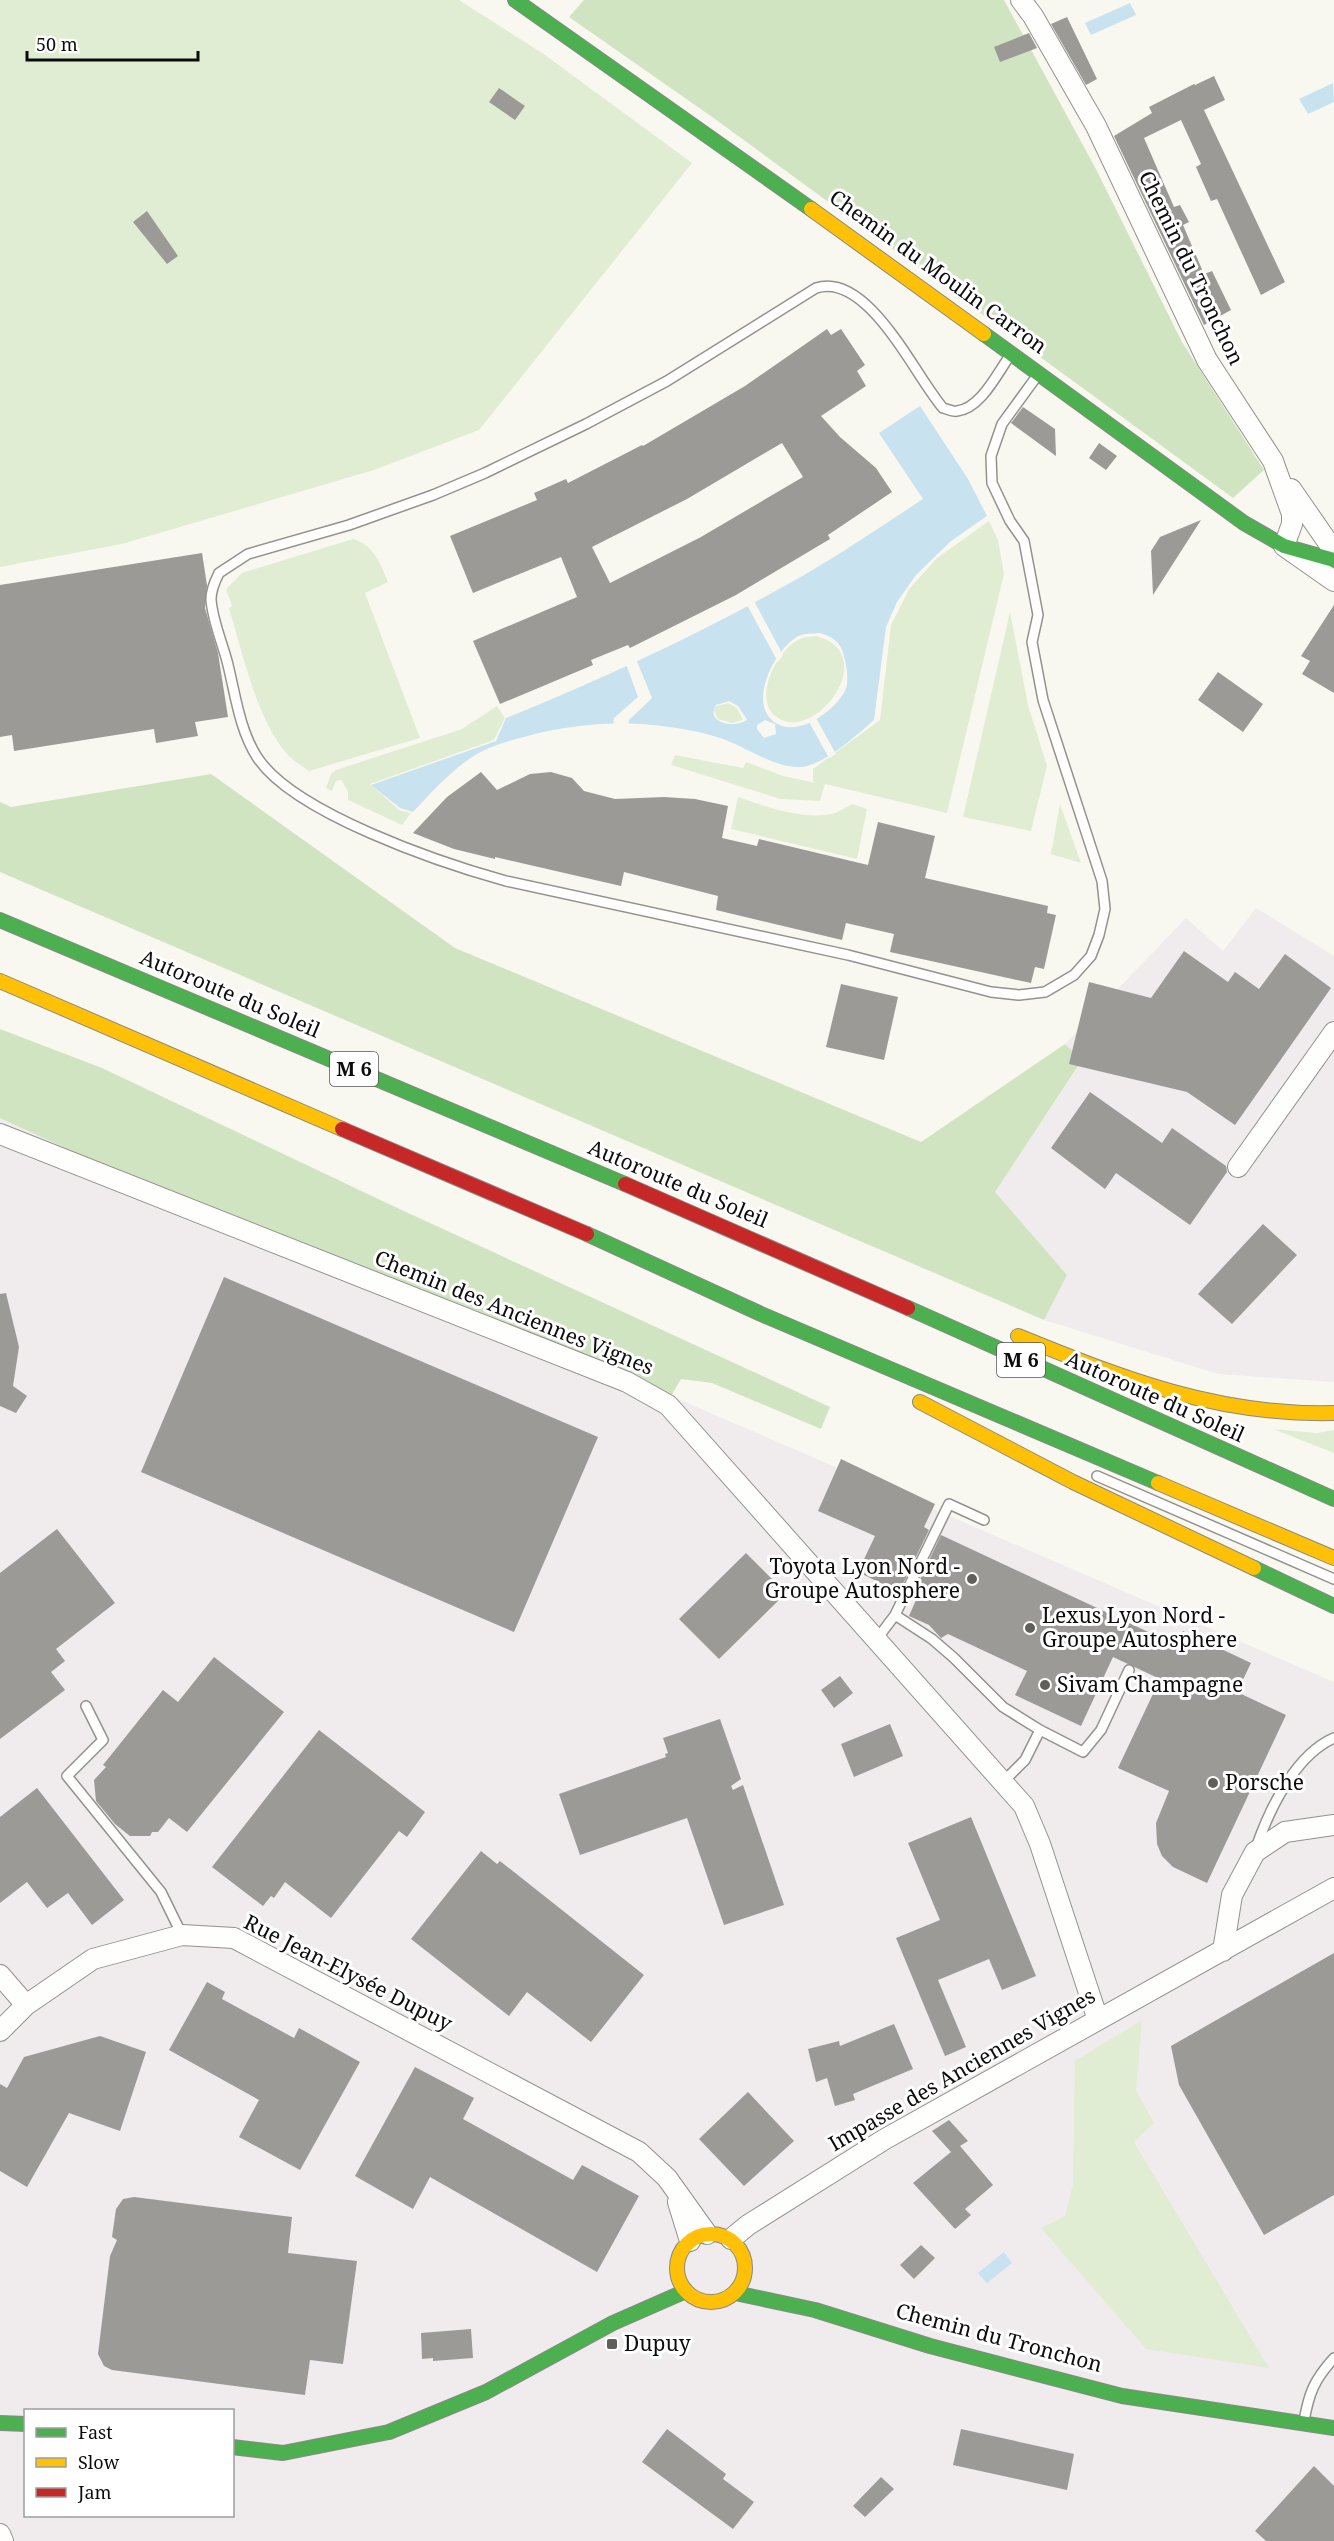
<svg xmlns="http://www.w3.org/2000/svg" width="1334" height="2541" font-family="'Noto Serif',serif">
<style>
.industrial{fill:#f0ebed;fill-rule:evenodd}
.green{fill:#e1edd2}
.forest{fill:#d1e4c1}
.water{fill:#c9e2f0;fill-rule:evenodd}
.pier{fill:#f9f8f0}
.building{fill:#9c9a96;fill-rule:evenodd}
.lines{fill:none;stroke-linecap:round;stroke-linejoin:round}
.lane-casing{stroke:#93928f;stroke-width:12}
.street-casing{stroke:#93928f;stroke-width:22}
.fast-casing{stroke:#898985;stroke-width:16}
.slow-casing{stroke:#898985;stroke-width:16}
.jam-casing{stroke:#898985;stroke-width:16}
.lane{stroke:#fefefd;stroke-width:9}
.street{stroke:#fefefd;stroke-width:20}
.fast{stroke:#4caf50;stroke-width:14}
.slow{stroke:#ffc107;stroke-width:14}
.jam{stroke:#c62828;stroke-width:14}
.poi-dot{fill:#5f5f5c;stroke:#fff;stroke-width:2}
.labels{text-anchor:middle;stroke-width:6;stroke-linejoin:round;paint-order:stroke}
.shield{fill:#fff;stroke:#555;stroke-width:1.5}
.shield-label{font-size:20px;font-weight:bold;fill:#0c0c0c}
.street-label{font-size:21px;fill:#0c0c0c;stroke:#fff}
.poi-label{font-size:21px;fill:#0c0c0c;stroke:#fff;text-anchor:start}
</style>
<rect width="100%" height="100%" fill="#f9f8f0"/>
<path class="industrial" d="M1256 908 1334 956V1382L1218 1374 1044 1320 1067 1275 994 1193 1082 1061 1065 1044 1186 918 1223 951Z
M0 1118 132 1179 671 1396 1334 1682V2541H0ZM26 2410H232V2516H26Z"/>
<path class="green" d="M0 0H459L545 55 692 163 479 430 374 470 122 544 0 567Z
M989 521 998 540 1004 574 947 813 825 784 820 801 781 799 671 765 675 755 743 768 746 762 783 776 816 783 813 781V769L880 720 891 625 909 589 937 558Z
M353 539C374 545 380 563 388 582L365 593 420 738 309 771C302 766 293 761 287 754 257 721 242 651 229 608L232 606 226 589 242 573Z
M1010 612 1028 705 1047 766 1031 831 963 817Z
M816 636C885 654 811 749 774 715 754 696 777 651 798 640 802 637 810 637 816 636Z
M728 703 737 708 743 720 732 723 718 719 714 711 716 706Z
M497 706 505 718 494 740 370 784 399 810 411 813 402 825 348 800V791L341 780 336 781 332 791 326 788 331 774 336 770 462 729Z
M738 797C763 806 804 820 831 814 838 813 846 807 852 804L867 809 857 859 731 829Z
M1060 804 1081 863 1051 854Z
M1273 1429 1317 1433 1334 1430V1453Z
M1142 2020 1136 2090 1154 2123 1134 2142 1269 2368 1146 2349 1041 2228 1065 2216 1073 2185 1075 2061Z"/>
<path class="forest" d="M584 0H1004L1097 171 1182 342 1264 470 1233 498 715 119 569 17Z
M211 774 455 948 921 1142 1065 1044 1082 1060 995 1192 1067 1275 1044 1320 0 872V802L11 807Z
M0 1029 102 1068 393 1206 830 1407 821 1429 712 1383 681 1379 671 1396 132 1179 0 1118Z"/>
<path class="water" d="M1130 3 1136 15 1091 35 1085 23Z
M1333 83 1334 102 1308 114 1299 99Z
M920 406 968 479 987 516 951 541 916 575 897 602 886 627 874 720C858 734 824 765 802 767 773 769 745 745 717 737 654 719 588 719 524 737 508 741 491 746 477 754 453 768 432 792 413 812L400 808 371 785 496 741 506 718C600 680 691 638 779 589 829 562 876 530 923 499L879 433ZM819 633C835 637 842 644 845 660 847 669 849 683 845 691 832 714 791 743 769 717 751 695 778 644 801 635 806 633 814 634 819 633ZM729 701 738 706 747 720C735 728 705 724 716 705ZM765 720 775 724 776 734 764 738 757 729V725Z
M1004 2252 1012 2263 987 2283 978 2273Z"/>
<path class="pier" d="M754 601 783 655 778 662 747 605Z
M636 659 652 698 629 720 628 726H613L614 718 638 697 626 664Z
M816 718 836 754 829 758 808 720Z"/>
<path class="building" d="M1067 17 1097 79 1086 85 1051 24Z
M1029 33 1037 48 1000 62 994 47Z
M1214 76 1225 100 1204 110 1285 282 1261 295 1217 199 1211 201 1196 167 1201 164 1181 120 1144 138 1174 207 1180 205 1189 222 1183 225 1204 274 1212 271 1231 310 1204 325 1114 136 1152 113 1149 107 1194 84 1195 85Z
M499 88 525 106 515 120 489 102Z
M147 211 178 256 167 264 133 222Z
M827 329 831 335 841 329 865 365 857 371 866 386 821 416 840 437 876 468 892 492 828 535 830 539 736 595 630 648 628 645 591 660 593 665 500 704 473 641 577 597 561 557 473 593 450 536 537 500 534 493 566 479 568 483 642 445 643 446 745 386ZM782 443 803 477 701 537 610 583 592 547 687 499Z
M1023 407 1055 429 1056 456 1011 423Z
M1099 443 1117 456 1106 470 1089 458Z
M1201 520 1153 595 1151 551 1160 537Z
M202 553 207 585 205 608 218 653 228 717 195 722 198 736 156 743 154 729 14 751 12 735 0 737V585Z
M1334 605V693L1302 674 1310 661 1301 656Z
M1218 672 1263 704 1243 732 1198 700Z
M481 772 497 790 530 774 551 772 572 778 584 791 615 799 664 797 695 799 728 806 722 838 757 846 759 839 868 865 878 822 935 836 925 878 1048 906 1047 913 1056 915 1044 969 1035 967 1031 983 890 952 894 934 846 923 842 940 716 910 718 896 624 872 621 886 495 857V859L454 849 413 833 447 797Z
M1184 951 1228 982 1235 972 1259 989 1285 954 1331 988 1235 1125 1187 1092 1069 1064 1089 982 1151 998Z
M841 984 898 997 884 1060 826 1047Z
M1090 1092 1162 1143 1172 1128 1226 1166 1227 1172 1190 1225 1116 1173 1105 1189 1051 1148Z
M1263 1224 1297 1255 1232 1324 1198 1294Z
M224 1277 598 1437 514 1632 141 1472Z
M6 1293 19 1347 13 1386 27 1396 16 1413 0 1406V1294Z
M841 1459 935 1504 924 1527 929 1530 899 1592 858 1572 875 1536 818 1511Z
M57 1529 115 1603 56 1649 65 1661 51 1672 65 1690 0 1739V1573Z
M941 1535 1176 1645 1183 1631 1251 1663 1237 1692 1286 1715 1207 1883 1173 1867 1162 1856 1157 1844 1156 1823 1169 1791 1118 1768 1160 1679 1113 1657 1081 1726 1015 1695 1027 1671 948 1634 941 1638 929 1625 909 1616 916 1600 911 1598Z
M746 1553 786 1593 719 1659 679 1619Z
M214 1657 284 1712 187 1832 169 1818 158 1832H152L150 1836H130L115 1824 96 1801 94 1780 106 1767 103 1765 163 1690 178 1702Z
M840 1676 853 1693 834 1708 821 1690Z
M720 1719 741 1779 731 1786 733 1790 743 1785 784 1905 724 1925 687 1818 580 1855 559 1794 666 1757 665 1754 668 1753 663 1738Z
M890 1724 903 1756 854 1777 841 1744Z
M319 1730 425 1812 407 1837 399 1831 331 1918 285 1882 274 1898 271 1896 263 1906 212 1867Z
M37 1788 124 1900 92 1925 68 1893 47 1908 27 1882 0 1903V1817Z
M971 1817 1036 1976 1002 1990 989 1959 938 1980 966 2047 945 2056 896 1938 940 1920 908 1843Z
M481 1851 497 1864 500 1861 644 1975 591 2042 527 1992 509 2016 411 1939Z
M1334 1953V2195L1264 2235 1179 2085 1171 2046Z
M207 1982 225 1992 222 1999 294 2038 299 2028 360 2062 300 2170 239 2137 259 2100 169 2050Z
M894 2024 913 2069 853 2094 855 2100 835 2106 827 2078 816 2082 808 2049 839 2041 840 2046Z
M100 2036 146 2052 120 2131 69 2113 27 2187 0 2171V2084L7 2088 24 2057Z
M415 2067 474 2098 463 2119 573 2180 582 2165 639 2196 597 2272 430 2177 413 2209 355 2176Z
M748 2092 794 2141 744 2186 699 2139Z
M949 2120 968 2141 960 2146 993 2185 965 2209 971 2215 955 2229 913 2183 951 2152 932 2131Z
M134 2197 292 2217 288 2253 357 2261 343 2364 310 2360 305 2395 112 2370 104 2366 98 2354 110 2256 117 2240 112 2237 116 2209 123 2199Z
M921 2245 935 2258 914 2279 900 2265Z
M471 2329 473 2358 433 2361V2358L422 2359 421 2333Z
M667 2429 726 2474 723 2479 754 2502 733 2529 642 2462Z
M961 2429 1074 2454 1067 2490 953 2465Z
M1314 2466 1334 2486V2541H1266L1255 2531Z
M881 2477 894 2489 865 2517 853 2506Z"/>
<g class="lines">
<g class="lane-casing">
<path id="lane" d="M1009 357C997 374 980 409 957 411 953 412 947 409 943 408 915 376 868 271 816 288L667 381 586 424 485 473 433 495 349 525 248 554 219 573C215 581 211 590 211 599 212 619 222 642 227 661 235 692 239 729 257 757 293 813 441 863 506 881L848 955 991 992 1019 995 1045 992 1074 975 1091 956 1099 935 1105 909 1102 881 1043 700 1032 642 1038 615 1024 541 1010 521 992 483 991 456 1002 424 1037 376
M1097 1476 1334 1579
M984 1520 949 1504 895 1615 932 1639 954 1658 1003 1707 1040 1730 1083 1752 1101 1730 1129 1670
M877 1639 895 1615
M86 1706 103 1740 67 1776 161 1892 182 1935
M1003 1782 1025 1760 1040 1730
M1256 1848C1269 1810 1295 1755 1334 1738
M1304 2421C1309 2393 1314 2380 1334 2358"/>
</g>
<g class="street-casing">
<path id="street" d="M1021 0 1033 16 1096 126 1207 360 1273 461 1292 514V524L1284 546 1334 581
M1291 489 1334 551
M0 1134 627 1382 668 1405 1024 1806 1040 1844 1098 2020
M1238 1167 1334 1032
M1223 1951 1232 1895 1255 1852 1285 1832 1334 1825
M0 1975 26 2005
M0 2031 26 2005 93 1959 182 1935 234 1938 639 2152 667 2178 707 2234
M678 2202 690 2241
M731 2239 748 2225 885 2139 1334 1888
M0 2534 3 2541"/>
</g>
<g class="fast-casing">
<path id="fast" d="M515 0 811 209
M984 334 1244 523 1284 546 1334 560
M0 920 625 1184
M587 1234 761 1314 1158 1483
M908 1308 1334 1499
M1254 1568 1334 1606
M735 2293 815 2310 930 2346 1122 2396 1334 2428
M0 2423 26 2424
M232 2447 283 2453 389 2432 486 2392 613 2323 686 2291"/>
</g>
<g class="slow-casing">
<path id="slow" d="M811 209 984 334
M0 981 342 1129
M1018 1336C1124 1379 1218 1416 1334 1413
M920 1402 1073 1482 1254 1568
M1158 1483 1334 1558
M677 2268a34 34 0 1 1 68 0a34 34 0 1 1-68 0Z"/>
</g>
<g class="jam-casing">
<path id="jam" d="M342 1129 587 1234
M625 1184 908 1308"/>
</g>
<use href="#lane" class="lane"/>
<use href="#street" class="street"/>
<use href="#fast" class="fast"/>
<use href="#slow" class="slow"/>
<use href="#jam" class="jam"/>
</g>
<g class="poi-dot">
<circle cx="972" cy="1579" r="6"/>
<circle cx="1030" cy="1628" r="6"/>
<circle cx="1045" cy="1685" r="6"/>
<circle cx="1213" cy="1783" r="6"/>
<rect x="606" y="2338" width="12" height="12" rx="3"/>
</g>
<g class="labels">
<g class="shield">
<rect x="330" y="1052" width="48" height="34" rx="4.5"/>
<rect x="997" y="1343" width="48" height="34" rx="4.5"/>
</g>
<g class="shield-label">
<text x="354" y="1076">M 6</text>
<text x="1021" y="1367">M 6</text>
</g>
<g class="street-label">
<text transform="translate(1191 268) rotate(64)" y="7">Chemin du Tronchon</text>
<text transform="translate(938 272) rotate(36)" y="7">Chemin du Moulin Carron</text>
<text transform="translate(230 994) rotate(23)" y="7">Autoroute du Soleil</text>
<text transform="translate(678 1184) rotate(23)" y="7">Autoroute du Soleil</text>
<text transform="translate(514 1313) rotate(22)" y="7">Chemin des Anciennes Vignes</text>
<text transform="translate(1155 1397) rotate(24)" y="7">Autoroute du Soleil</text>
<text transform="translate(348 1973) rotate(27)" y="7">Rue Jean-Elysée Dupuy</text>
<text transform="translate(962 2070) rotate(-30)" y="7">Impasse des Anciennes Vignes</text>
<text transform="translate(999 2338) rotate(15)" y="7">Chemin du Tronchon</text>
</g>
<g class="poi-label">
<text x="960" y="1574" text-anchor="end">Toyota Lyon Nord -<tspan x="960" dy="24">Groupe Autosphere</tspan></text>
<text x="1042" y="1623">Lexus Lyon Nord -<tspan x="1042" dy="24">Groupe Autosphere</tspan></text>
<text x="1057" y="1692">Sivam Champagne</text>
<text x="1225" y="1790">Porsche</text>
<text x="624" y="2351">Dupuy</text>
</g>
</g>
<rect x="24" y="2409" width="210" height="108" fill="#ffffff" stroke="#9e9e9e" stroke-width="1.5"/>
<rect x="36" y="2428" width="30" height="9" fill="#4caf50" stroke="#9e9e9e" stroke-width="1.5"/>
<text x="78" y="2439" font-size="18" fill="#0c0c0c">Fast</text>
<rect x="36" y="2458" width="30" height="9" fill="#ffc107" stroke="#9e9e9e" stroke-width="1.5"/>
<text x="78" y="2469" font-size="18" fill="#0c0c0c">Slow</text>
<rect x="36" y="2488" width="30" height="9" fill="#c62828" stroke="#9e9e9e" stroke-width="1.5"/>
<text x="78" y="2499" font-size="18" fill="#0c0c0c">Jam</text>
<path d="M27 51v9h171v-9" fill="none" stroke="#0c0c0c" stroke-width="3"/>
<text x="36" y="51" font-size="18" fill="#0c0c0c" stroke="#ffffff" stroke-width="4.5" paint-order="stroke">50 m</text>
</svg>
